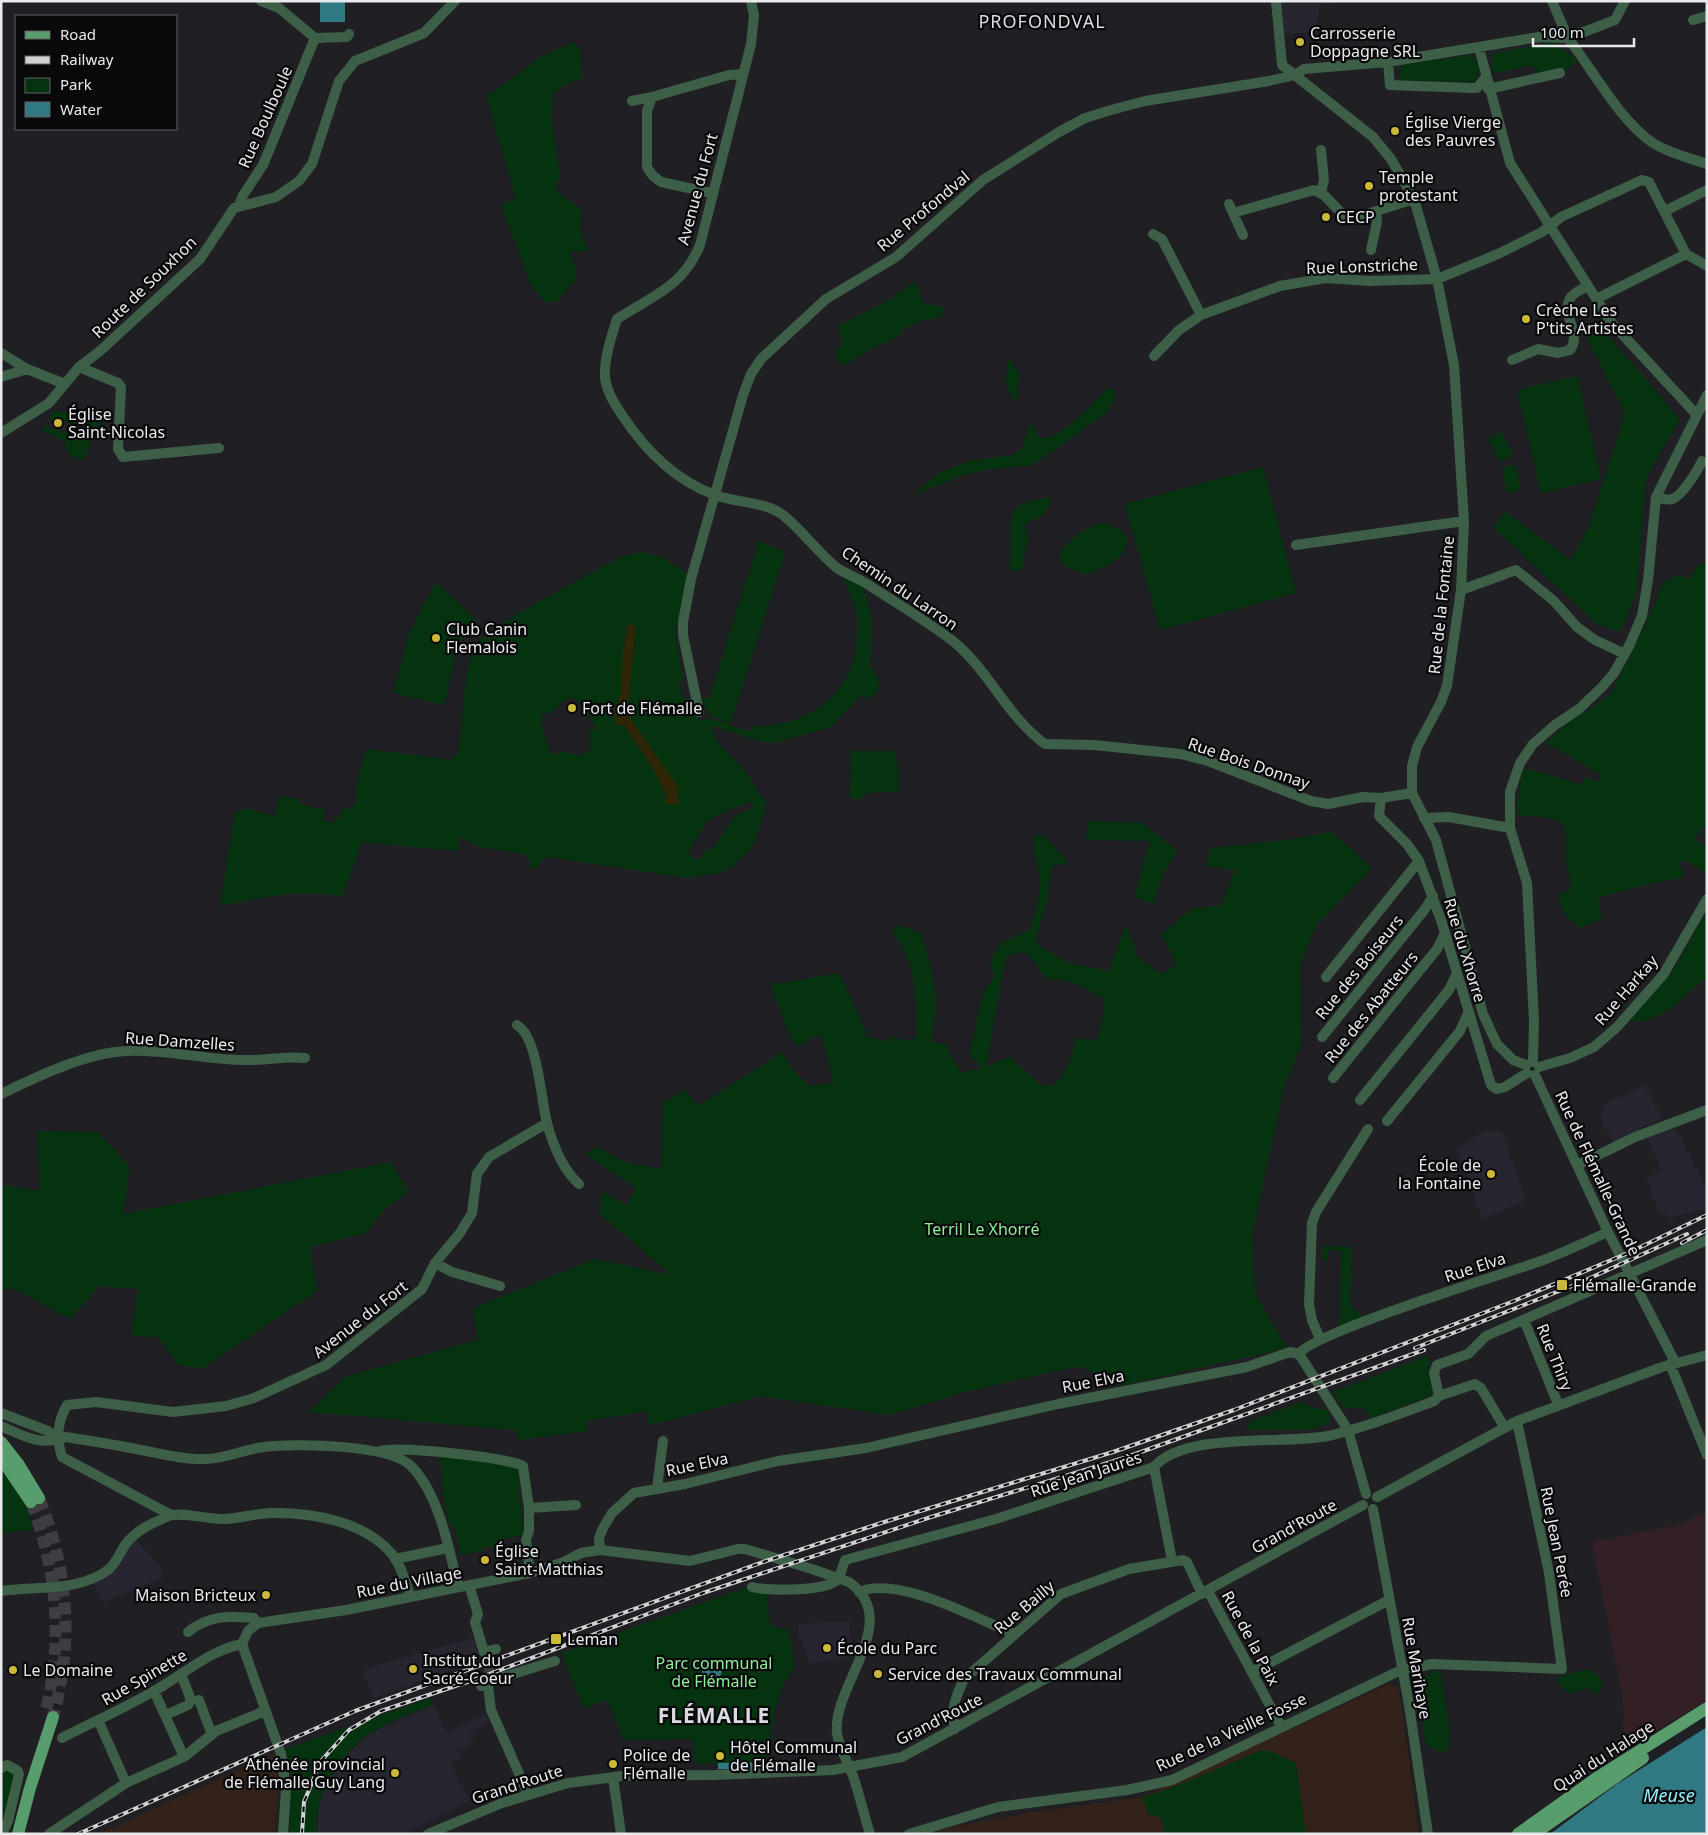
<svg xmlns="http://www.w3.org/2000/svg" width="1708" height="1835" font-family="'Noto Sans',sans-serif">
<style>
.commercial{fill:#332025}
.industrial{fill:#332219}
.built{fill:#262530}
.green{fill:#06330f;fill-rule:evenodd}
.sand{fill:#2e2605}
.water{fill:#317982}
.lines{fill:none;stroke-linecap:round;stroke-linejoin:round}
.minor-tunnel{stroke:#3d3d42;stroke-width:10;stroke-dasharray:10 5;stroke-linecap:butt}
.major-tunnel{stroke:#3d3d42;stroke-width:12;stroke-dasharray:12 6;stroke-linecap:butt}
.minor{stroke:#3e5f47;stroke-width:10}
.major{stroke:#589e6d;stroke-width:12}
.rail-casing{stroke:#d1d1d4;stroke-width:4}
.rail{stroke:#09090b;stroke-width:2;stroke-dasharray:5.5;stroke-linecap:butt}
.poi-dot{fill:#ccb938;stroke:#09090b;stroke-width:2}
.labels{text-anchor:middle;stroke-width:4.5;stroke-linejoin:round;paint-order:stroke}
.poi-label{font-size:16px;fill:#eaeaed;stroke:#09090b;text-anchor:start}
.street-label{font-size:16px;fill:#eaeaed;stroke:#09090b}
.park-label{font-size:16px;fill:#8ff098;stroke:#09090b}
.neighbourhood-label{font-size:18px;letter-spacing:1px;fill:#dadae1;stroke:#09090b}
.water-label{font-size:18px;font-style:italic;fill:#93f0fd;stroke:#09090b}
.district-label{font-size:21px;font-weight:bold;letter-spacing:1px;fill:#dadae1;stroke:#09090b}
</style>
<rect width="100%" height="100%" fill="#1f1f24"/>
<path class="commercial" d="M1707 1511V1700L1624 1751 1623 1701 1592 1542 1677 1525Z"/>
<path class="industrial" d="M1391 1683 1399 1688 1419 1834H934L948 1828 1028 1813 1142 1797Z
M276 1753 280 1773 274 1834H98Z"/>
<path class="built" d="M1281 1H1353V2L1320 4 1317 32 1284 34Z
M1645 1085 1662 1118 1613 1142 1600 1119 1605 1104Z
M1676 1128 1707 1189V1208L1671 1218 1658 1211 1646 1178 1662 1171 1647 1138Z
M1483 1132H1502L1526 1200 1482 1219 1456 1148Z
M136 1540 159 1564 165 1576 103 1603 92 1580Z
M850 1621 851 1657 810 1664 800 1640 798 1624Z
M476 1637 485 1658 374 1698 362 1672 384 1663Z
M433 1705 447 1732 486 1714 490 1723 469 1732 474 1744 457 1750 461 1758 450 1763 470 1801 405 1834H317L320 1798 327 1783 347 1755 362 1739 382 1728Z"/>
<path class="green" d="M573 42 579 48 583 78 567 84 553 93 552 121 560 177 555 184 557 191 582 210 579 229 589 251H570L576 271V279L556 302H545L530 283 501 205 516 199 486 96 518 75 536 60Z
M1553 42 1578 61 1567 69 1541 74 1530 65 1493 74 1491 54Z
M1472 55 1479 66 1475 82 1400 80 1401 65Z
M915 281 923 303 946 307 940 317 918 322 904 329 898 337 873 348 843 366 835 354 842 344 839 325 893 298Z
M1604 331 1680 419 1646 478 1637 590 1621 632 1597 624 1494 528 1505 512 1571 560 1590 524 1625 413 1586 336Z
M1010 360 1020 374 1016 403 1006 385 1007 361Z
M1577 376 1601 479 1541 493 1517 390Z
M1108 388 1114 390 1116 396 1107 413 1032 465 985 470 957 477 913 496 938 473 969 461 1014 455 1022 448 1030 421 1038 436 1044 439C1070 431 1089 407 1108 388Z
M54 410 101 420 83 461 67 453 65 441 41 430 45 425H49V429L61 430V432L67 433 72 427V424L61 420H48Z
M1502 432 1513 456 1500 462 1488 438Z
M1515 465 1521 490 1507 493 1502 468Z
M1263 467 1296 593 1160 630 1125 504Z
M1049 497 1051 503 1042 516 1025 524 1028 537 1022 570 1011 571C1008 561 1010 554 1011 543 1012 537 1010 530 1010 523 1011 502 1033 501 1049 497Z
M1105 523 1121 530 1128 541C1123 562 1103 568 1084 574L1065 566 1058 556C1071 538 1083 527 1105 523Z
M759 541 781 550 784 557 730 724 708 714 702 699 709 698Z
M642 552 665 558 673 566 675 563 691 579 683 622 697 701H689L646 711 647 717 691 706 700 721 710 718 750 732 753 726C807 727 854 696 857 637 857 630 858 622 857 614 854 598 844 584 838 568L863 586 872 619 870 665 879 681 877 692 870 698 860 696 831 727 775 743 759 741 713 726 711 728C718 747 733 757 745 771 753 781 756 792 766 800L764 813 752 847 734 866 720 873 687 878 548 857 541 860 536 869H530L528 856 523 854 480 847 459 837V851L362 842 342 897C303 887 258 899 220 906L235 811 241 812 243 808 275 816 279 796 299 799 300 804 318 809 325 807 322 820 335 823 342 809 352 808 358 799 355 794 364 755 368 749 452 760 453 755 458 757C462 731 464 666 474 647 485 627 595 572 621 557ZM680 624 691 697 690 699H683L679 681 683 679 675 631 676 626ZM636 628 628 705 632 721 678 787 668 800 653 768 612 709 618 705 619 697 621 696 626 629ZM572 698 581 703 585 717 591 716 595 729 589 731 591 749 582 756 561 751 554 755 550 753C548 739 538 727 542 714L552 712 565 700ZM752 802 753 808 735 816 712 850 708 848 700 859H696L688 853 707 821 723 812Z
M1700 562 1707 566V823L1694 838 1707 848V874L1688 861 1679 862 1684 877 1643 885 1598 898 1602 919 1579 928C1568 919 1557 907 1559 892L1569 893 1570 877 1566 867V832L1562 822 1549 818 1518 815 1516 812 1522 773 1529 769 1538 773 1540 772 1581 785 1585 777 1598 782 1601 775 1546 742 1580 713 1584 714 1612 692 1650 615 1663 583 1676 576 1690 578Z
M436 583 476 619 458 645 444 705 393 693 410 631Z
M850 751H896L900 791 867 793 860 799H851C848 789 851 782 851 771 851 764 849 758 850 751Z
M1088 821 1142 823 1177 851 1164 872 1154 904 1134 897 1150 841 1086 840Z
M1332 832 1372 868 1316 926 1300 966 1301 1044 1283 1091 1252 1235 1255 1294 1287 1348 1123 1385 1078 1366 969 1391 889 1415 761 1396 662 1422 648 1424V1411L586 1421 588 1431 518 1440 515 1430 310 1412 344 1377 478 1340 473 1308 595 1259 671 1275 600 1214 602 1192 627 1205 636 1188 585 1154 598 1147 624 1162 661 1169 663 1102 686 1090 694 1102 701 1104 783 1052 791 1068 809 1086 834 1083 821 1035 813 1037 797 1047 788 1031 769 982 778 984 839 973 867 1033 862 1036 890 1042 889 1037 909 1041 917 1036C915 997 918 962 891 931L900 925 921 933C934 974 940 999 931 1042L945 1044 961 1073 982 1068 969 1054 983 994 995 975 990 967C998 934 1007 944 1029 930 1034 915 1041 897 1040 881 1038 865 1032 851 1034 835L1044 836 1069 863 1052 866 1046 907 1036 936 1037 945 1071 964 1109 971 1126 924 1138 958 1162 974 1177 964 1161 934 1191 909 1222 905 1235 870 1206 866 1210 848 1280 841ZM1022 952 1029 955 1047 980C1069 976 1087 989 1105 1000L1098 1040 1076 1038C1074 1054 1066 1074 1054 1085H1040L1010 1057 986 1066 1006 957Z
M1707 911V977C1677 1000 1669 1021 1628 1022L1672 973Z
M37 1131 98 1132 130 1167 123 1214 391 1162 409 1192 385 1209 366 1233 310 1247 317 1291 202 1369 177 1364 158 1337 131 1336 138 1289 99 1286 70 1319 13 1288 1 1290V1185L40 1191Z
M1322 1246 1349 1247 1352 1249 1350 1301 1353 1308 1364 1317 1337 1328V1324H1340L1341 1251 1328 1250V1261H1322Z
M1427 1356 1430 1363C1424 1376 1435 1383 1432 1395L1371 1418 1363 1407 1344 1409 1333 1392Z
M1301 1402 1312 1408 1329 1410 1330 1423 1310 1430H1250L1248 1425 1253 1420Z
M440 1455 517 1467 524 1535 503 1539 504 1554 493 1547H483V1551L461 1555 454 1526H450L445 1507Z
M1 1463 25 1499 33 1530 1 1533Z
M748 1587 767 1593 770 1625 789 1631 795 1668C775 1687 771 1736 766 1762L695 1764 693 1739 623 1740 608 1700 584 1708 561 1653Z
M1434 1670 1441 1673 1450 1733 1448 1750 1441 1752 1428 1746 1425 1741 1418 1687 1424 1676H1429Z
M1584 1670C1594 1670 1600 1675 1603 1685L1597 1694 1587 1688C1569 1694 1569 1697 1557 1680L1562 1676Z
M429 1698 433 1705C409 1714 381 1724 361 1740 335 1763 314 1798 317 1834H289L291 1766 285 1749Z
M1262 1750 1270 1751 1296 1763 1306 1834H1165L1161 1818 1148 1814 1142 1797 1179 1785Z
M1 1768 18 1771 1 1828Z"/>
<path class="sand" d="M628 624 635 626 636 628 628 705 632 721 678 787V805L665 804 667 795 653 768 624 725H616L612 709 618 705 619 696H621L622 657Z"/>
<path class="water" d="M320 1H345V22H320Z
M712 1662 719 1665 722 1671 719 1680 713 1682 702 1676V1670Z
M1707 1727V1834H1550L1617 1784Z
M766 1762 767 1770 718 1769V1763Z"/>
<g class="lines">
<path class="minor-tunnel" d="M488 1648 490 1657 488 1686"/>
<path class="major-tunnel" d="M39 1498C68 1570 74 1642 53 1717
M31 1502C58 1572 63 1642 45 1714"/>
<path class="minor" d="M751 1 754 15 751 44 700 245C683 287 652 296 617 319 611 338 604 358 605 378 607 392 614 403 622 415 645 450 674 480 715 495 736 503 764 501 783 515 802 530 819 554 837 568 846 574 858 578 867 584 894 601 923 619 949 638 987 666 1006 716 1045 744L1094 745 1180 754 1208 761 1311 801 1328 804 1363 797 1381 798 1412 793
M1276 1 1282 65 1373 137 1391 159 1414 199 1437 279 1454 365 1464 521 1461 590 1447 686 1441 702 1417 747 1412 766V793L1436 840 1483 1014 1497 1044 1513 1060 1526 1065
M1552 1 1568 38 1615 20 1625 1
M1693 20 1707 16
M315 38 347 37 349 34
M1479 48 1510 163 1611 322 1696 414
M1388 62 1390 85 1472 88H1477L1485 78
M1488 89 1560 73
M632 101 652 97
M1321 192 1324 180 1321 150
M712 193 661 182 653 176 647 167V111L652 97 729 75 742 74
M1229 204 1243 235
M239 206 242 197 263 165 315 38 279 8 261 1
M1665 211 1707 190
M1233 213 1314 190 1324 195 1348 220 1414 199
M1153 234 1162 239 1201 315
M1371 250 1377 222 1376 212
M1686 254 1707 266
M1596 299 1686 254
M1 353 27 369 65 384
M1154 356 1179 330 1201 315 1280 286 1326 278 1369 281 1437 279 1498 254 1542 232 1561 217 1642 180 1649 182 1686 254
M1512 360 1538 349 1558 353 1570 350C1583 334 1559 313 1571 297 1575 292 1582 289 1587 286
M79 367 118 383 121 387 118 449 123 457 219 448
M1 377 27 369
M1 433 49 403 79 367 100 351 200 259 234 208 276 197 299 181 312 164 339 81 355 61 424 33 455 1
M1656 497C1660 498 1667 501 1672 499 1681 497 1698 470 1702 461
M1296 545 1464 521
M1461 590 1516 570 1554 601 1577 627 1595 640 1625 654
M699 712 683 635V622L691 579 743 395 751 374 761 359 826 299 896 257 983 180 1059 132 1085 118 1111 110 1145 101 1269 81 1295 75 1304 69 1388 62 1539 37 1568 38C1592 69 1621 122 1653 143 1669 153 1689 158 1707 164
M1381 798 1379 816 1407 844 1419 861 1441 920 1491 1085 1497 1089 1505 1087 1527 1073
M1424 818 1449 817 1510 828
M1326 977 1419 861
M517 1025C538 1037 541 1101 547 1123 553 1145 562 1169 579 1184
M1322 1037 1425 909 1433 896
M1533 1062 1534 1021 1527 883 1510 828V792L1520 763 1533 744 1555 725 1579 709 1602 687 1614 673 1629 646 1642 616 1648 580 1656 497 1707 395
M1539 1067 1570 1058 1594 1047 1617 1027 1663 975 1707 899
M1535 1075 1608 1232 1675 1362
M1333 1078 1437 949 1445 933
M1 1094C36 1077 88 1052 127 1051 166 1049 205 1060 245 1060 265 1061 285 1056 305 1058
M1360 1100 1449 990 1457 973
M1387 1121 1460 1031 1468 1013
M1578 1165 1635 1137 1707 1110
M435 1263 452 1272 500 1286
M1524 1320 1558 1404
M1320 1339 1312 1320 1309 1304 1312 1223 1316 1212 1368 1129
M1299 1354 1348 1430 1366 1494
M1670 1364 1707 1455
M1439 1396 1475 1384 1481 1388 1505 1428
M1 1413 48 1431 57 1440
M1 1426C25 1437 40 1446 66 1437 91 1441 116 1445 141 1450 162 1454 184 1460 205 1459 226 1459 244 1449 264 1447 295 1443 391 1444 412 1467 439 1495 449 1549 458 1586
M380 1451C400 1446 504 1457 523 1466L529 1508V1531L526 1540 530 1573
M1154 1467 1172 1561
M657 1488 663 1441
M1377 1497 1517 1421 1662 1367 1707 1355
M529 1508 576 1505
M1373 1509 1409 1705 1428 1834
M171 1515 62 1457C56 1438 57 1423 67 1405L96 1402 173 1412 226 1406 254 1398 326 1365 422 1289 435 1263 460 1233 472 1213 477 1174 489 1157 547 1123
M600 1550 599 1538 603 1528 612 1513 634 1493 685 1484 778 1461 866 1448 1058 1404 1247 1367 1290 1352 1299 1354C1311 1333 1503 1274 1538 1262 1561 1254 1585 1242 1608 1232
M395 1559 448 1548
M839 1578 845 1560 996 1519 1154 1467C1185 1431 1282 1445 1328 1436 1364 1428 1399 1414 1434 1401L1439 1396 1434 1373 1437 1365 1468 1354 1486 1336 1707 1240
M469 1585 478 1614 475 1622 484 1652 496 1649
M752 1587C768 1591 830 1592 839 1578
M1 1591C35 1586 78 1592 108 1570 116 1563 120 1553 125 1545 136 1530 152 1523 169 1516 181 1511 210 1520 225 1519 240 1518 255 1514 270 1513 311 1512 364 1521 392 1554 401 1565 406 1583 410 1596
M1208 1591 1281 1726
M859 1592C897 1575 976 1618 1014 1634
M188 1632C209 1615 227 1616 254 1618L258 1623
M1252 1672 1389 1600
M481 1686 487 1682 555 1661
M488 1686 491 1710 528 1794
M154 1691 184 1757
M199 1700 212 1735
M166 1715 188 1705 191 1700 181 1674
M98 1720 126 1783
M955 1729C950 1710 956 1696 964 1679L1061 1594 1129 1569 1183 1560 1187 1562 1202 1594
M62 1738C93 1722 125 1708 154 1691 183 1675 210 1650 242 1644
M1 1768 7 1765 18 1771 19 1774 8 1821 2 1834
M613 1777 621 1834
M49 1834 126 1783 184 1757 216 1731 265 1711
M283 1834 286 1789 281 1754 242 1644 248 1631 258 1623 346 1610 530 1573 564 1562 581 1553 600 1550 690 1561 738 1549H745L812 1569 849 1582C904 1621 832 1685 837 1733 839 1750 849 1763 854 1779 860 1797 864 1815 870 1834
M428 1834 502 1803 568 1783 622 1776 715 1775 833 1770 902 1757 1363 1505
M909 1834 998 1807 1127 1790 1172 1780 1401 1670 1432 1664 1562 1669 1549 1573 1517 1421"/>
<path class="major" d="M1 1442 19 1465 39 1498
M1 1458 31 1502
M18 1834 30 1788 53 1717
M1518 1834 1598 1777 1707 1708
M1534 1834 1643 1758"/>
<g class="rail-casing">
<path id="rail" d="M1682 1243 1707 1230
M1415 1348 1577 1284 1687 1234
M78 1834 355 1711 766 1561 881 1523 1113 1452 1234 1410 1514 1301 1628 1253 1707 1215
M302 1834 304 1802 321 1761 349 1730 381 1711 479 1678 703 1593 931 1517 1127 1457 1424 1350"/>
</g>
<use href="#rail" class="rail"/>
</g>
<g class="poi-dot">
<circle cx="1300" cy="42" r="5"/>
<circle cx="1395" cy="131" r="5"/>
<circle cx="1369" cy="186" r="5"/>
<circle cx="1326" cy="217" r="5"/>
<circle cx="1526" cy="319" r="5"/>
<circle cx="58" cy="423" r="5"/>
<circle cx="436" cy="638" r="5"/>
<circle cx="572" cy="708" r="5"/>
<circle cx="1491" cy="1174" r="5"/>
<rect x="1556" y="1279" width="12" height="12" rx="2.5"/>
<circle cx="485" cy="1560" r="5"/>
<circle cx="266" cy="1595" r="5"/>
<rect x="550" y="1633" width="12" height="12" rx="2.5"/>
<circle cx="827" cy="1648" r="5"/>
<circle cx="413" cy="1669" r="5"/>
<circle cx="13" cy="1670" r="5"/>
<circle cx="878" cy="1674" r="5"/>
<circle cx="720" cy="1756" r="5"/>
<circle cx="613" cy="1764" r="5"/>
<circle cx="395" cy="1773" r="5"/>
</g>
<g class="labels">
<g class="poi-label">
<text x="1310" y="39">Carrosserie<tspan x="1310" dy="18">Doppagne SRL</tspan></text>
<text x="1405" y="128">Église Vierge<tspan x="1405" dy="18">des Pauvres</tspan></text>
<text x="1379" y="183">Temple<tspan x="1379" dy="18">protestant</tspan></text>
<text x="1336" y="223">CECP</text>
<text x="1536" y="316">Crèche Les<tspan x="1536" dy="18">P'tits Artistes</tspan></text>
<text x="68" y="420">Église<tspan x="68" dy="18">Saint-Nicolas</tspan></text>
<text x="446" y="635">Club Canin<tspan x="446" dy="18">Flemalois</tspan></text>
<text x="582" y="714">Fort de Flémalle</text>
<text x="1481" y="1171" text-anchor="end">École de<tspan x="1481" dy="18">la Fontaine</tspan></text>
<text x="1573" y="1291">Flémalle-Grande</text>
<text x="495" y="1557">Église<tspan x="495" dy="18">Saint-Matthias</tspan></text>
<text x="256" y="1601" text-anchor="end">Maison Bricteux</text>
<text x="567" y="1645">Leman</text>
<text x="837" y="1654">École du Parc</text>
<text x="423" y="1666">Institut du<tspan x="423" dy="18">Sacré-Coeur</tspan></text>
<text x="23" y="1676">Le Domaine</text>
<text x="888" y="1680">Service des Travaux Communal</text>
<text x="730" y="1753">Hôtel Communal<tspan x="730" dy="18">de Flémalle</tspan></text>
<text x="623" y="1761">Police de<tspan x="623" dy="18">Flémalle</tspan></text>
<text x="385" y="1770" text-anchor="end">Athénée provincial<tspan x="385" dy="18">de Flémalle Guy Lang</tspan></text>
</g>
<g class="street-label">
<text transform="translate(265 117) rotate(-66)" y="6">Rue Boulboule</text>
<text transform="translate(697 189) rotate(-75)" y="6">Avenue du Fort</text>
<text transform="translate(923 211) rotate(-40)" y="6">Rue Profondval</text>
<text transform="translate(1362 266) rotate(-2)" y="6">Rue Lonstriche</text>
<text transform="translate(144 287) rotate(-44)" y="6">Route de Souxhon</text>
<text transform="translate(900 588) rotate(34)" y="6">Chemin du Larron</text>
<text transform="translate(1441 605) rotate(-84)" y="6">Rue de la Fontaine</text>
<text transform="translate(1249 763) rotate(19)" y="6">Rue Bois Donnay</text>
<text transform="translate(1465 950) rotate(73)" y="6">Rue du Xhorre</text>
<text transform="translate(1359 967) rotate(-51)" y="6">Rue des Boiseurs</text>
<text transform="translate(1626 990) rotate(-49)" y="6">Rue Harkay</text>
<text transform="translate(1371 1007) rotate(-51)" y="6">Rue des Abatteurs</text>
<text transform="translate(180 1041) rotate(4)" y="6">Rue Damzelles</text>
<text transform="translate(1598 1173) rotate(65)" y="6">Rue de Flémalle-Grande</text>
<text transform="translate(1475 1267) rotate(-18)" y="6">Rue Elva</text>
<text transform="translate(360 1319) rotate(-38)" y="6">Avenue du Fort</text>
<text transform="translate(1555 1357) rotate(68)" y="6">Rue Thiry</text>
<text transform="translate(1093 1381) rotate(-11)" y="6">Rue Elva</text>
<text transform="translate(697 1464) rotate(-12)" y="6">Rue Elva</text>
<text transform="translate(1086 1474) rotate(-18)" y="6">Rue Jean Jaurès</text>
<text transform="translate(1294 1526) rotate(-29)" y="6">Grand'Route</text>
<text transform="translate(1557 1542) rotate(79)" y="6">Rue Jean Perée</text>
<text transform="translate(409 1582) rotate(-11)" y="6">Rue du Village</text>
<text transform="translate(1024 1607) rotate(-40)" y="6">Rue Bailly</text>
<text transform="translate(1251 1638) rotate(62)" y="6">Rue de la Paix</text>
<text transform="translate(1417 1668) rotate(80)" y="6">Rue Marihaye</text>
<text transform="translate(144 1677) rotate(-30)" y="6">Rue Spinette</text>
<text transform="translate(939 1719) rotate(-27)" y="6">Grand'Route</text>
<text transform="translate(1231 1732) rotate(-25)" y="6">Rue de la Vieille Fosse</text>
<text transform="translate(1603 1756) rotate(-33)" y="6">Quai du Halage</text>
<text transform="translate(517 1784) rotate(-18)" y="6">Grand'Route</text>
</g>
<g class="park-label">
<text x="982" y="1235">Terril Le Xhorré</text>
<text x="714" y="1669">Parc communal<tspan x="714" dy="18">de Flémalle</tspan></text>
</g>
<g class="neighbourhood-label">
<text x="1042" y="28">PROFONDVAL</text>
</g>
<g class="water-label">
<text x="1669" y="1802">Meuse</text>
</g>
<g class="district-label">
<text x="714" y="1723">FLÉMALLE</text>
</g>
</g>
<rect width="1708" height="1835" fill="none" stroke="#eaeaed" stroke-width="5"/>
<rect x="15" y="15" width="162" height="115" fill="#09090b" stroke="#636365"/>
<rect x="25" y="31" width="25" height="8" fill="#589e6d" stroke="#636365"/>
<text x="60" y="40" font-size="15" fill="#eaeaed">Road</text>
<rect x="25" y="56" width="25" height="8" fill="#d1d1d4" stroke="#636365"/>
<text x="60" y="65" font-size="15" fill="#eaeaed">Railway</text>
<rect x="25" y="78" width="25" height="15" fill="#06330f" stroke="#636365"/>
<text x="60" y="90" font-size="15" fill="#eaeaed">Park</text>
<rect x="25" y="102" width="25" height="15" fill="#317982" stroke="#636365"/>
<text x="60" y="115" font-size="15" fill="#eaeaed">Water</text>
<path d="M1533 38v8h101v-8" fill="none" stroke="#eaeaed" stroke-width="2.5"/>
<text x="1540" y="38" font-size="15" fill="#eaeaed" stroke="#09090b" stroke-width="4" paint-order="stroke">100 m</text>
</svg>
